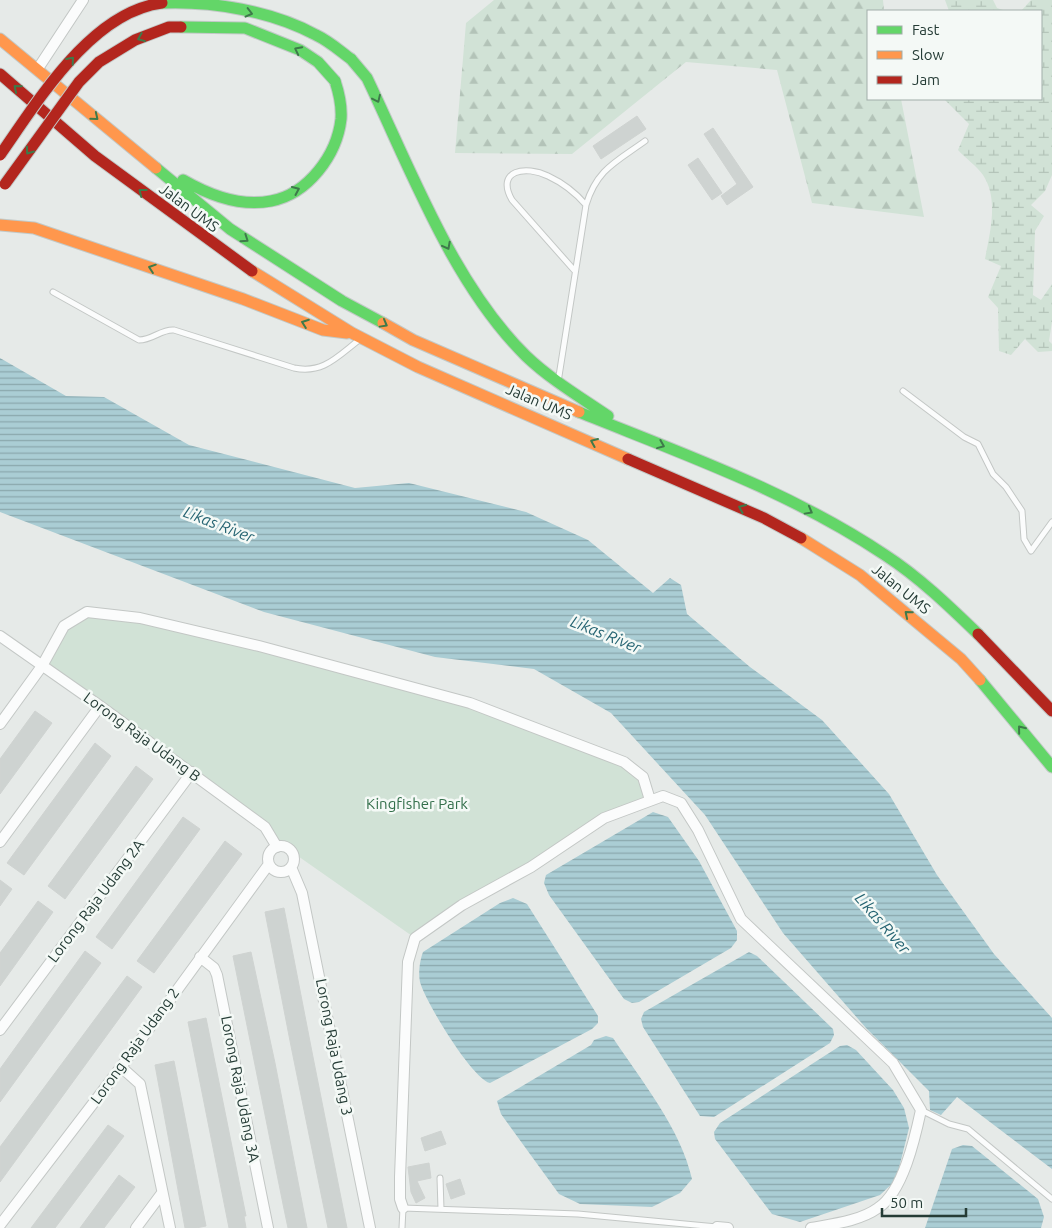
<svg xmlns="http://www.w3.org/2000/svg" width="1052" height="1228" font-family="Ubuntu,sans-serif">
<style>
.green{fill:#d1e2d6}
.forest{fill:url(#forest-firs)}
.wetland{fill:url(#wetland-marsh)}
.water{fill:url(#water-rules)}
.building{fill:#ced3d1;stroke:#cfd3d1}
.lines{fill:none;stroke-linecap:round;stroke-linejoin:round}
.lane-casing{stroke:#c3c7c5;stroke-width:7}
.street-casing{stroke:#c3c7c5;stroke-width:12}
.fast-casing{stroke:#c2c9c7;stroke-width:13}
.slow-casing{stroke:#c2c9c7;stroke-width:13}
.jam-casing{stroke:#c2c9c7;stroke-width:13}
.lane{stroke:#fbfcfc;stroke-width:5}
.street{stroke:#fbfcfc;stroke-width:10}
.fast{stroke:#63d668;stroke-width:11}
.slow{stroke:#ff974d;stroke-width:11}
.jam{stroke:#b3261e;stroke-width:11}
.fast-bridge-casing{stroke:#c2c9c7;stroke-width:13;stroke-linecap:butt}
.jam-bridge-casing{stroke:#c2c9c7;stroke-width:13;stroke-linecap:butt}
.fast-bridge{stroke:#63d668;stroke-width:11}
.jam-bridge{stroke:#b3261e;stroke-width:11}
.oneway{stroke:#3e7a4a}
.labels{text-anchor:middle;stroke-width:5;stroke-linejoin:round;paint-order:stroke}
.street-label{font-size:15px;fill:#253c36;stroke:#f4f9f6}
.park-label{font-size:15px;fill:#336f4b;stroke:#f4f9f6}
.water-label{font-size:16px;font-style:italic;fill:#256472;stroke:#f4f9f6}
</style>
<defs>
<pattern id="forest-firs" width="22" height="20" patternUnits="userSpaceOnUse" patternTransform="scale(1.25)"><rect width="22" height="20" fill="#d1e2d6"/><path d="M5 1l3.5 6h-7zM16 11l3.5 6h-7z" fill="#b3c3b8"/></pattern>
<pattern id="wetland-marsh" width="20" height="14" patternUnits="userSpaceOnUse" patternTransform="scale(1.25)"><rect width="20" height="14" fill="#d1e2d6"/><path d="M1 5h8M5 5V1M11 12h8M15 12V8" fill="none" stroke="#b3c3b8"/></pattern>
<pattern id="water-rules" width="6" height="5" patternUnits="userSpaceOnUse" patternTransform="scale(1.25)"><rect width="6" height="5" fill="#aacdd4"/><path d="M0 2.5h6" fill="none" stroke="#8aa8ad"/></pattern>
</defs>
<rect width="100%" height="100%" fill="#e6eae8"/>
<path class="green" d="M87 612 140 618 470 703 604 754 643 777 650 800 604 818 415 938 285 847H277L265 827 42 666 64 626Z"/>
<path class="forest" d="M494 0H883L884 11H868V99H901L924 217 812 203 777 70 686 62 572 154 455 153 466 23Z"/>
<path class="wetland" d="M945 0H993L997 8 1006 11H949Z
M1031 0H1052V175L1045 191 1031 205 1044 216 1035 231 1033 295 1041 300 1052 284V322L1049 341 1052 344V351L1038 352 1025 339 1011 355 999 351 998 308 988 297 1001 266 985 259C990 232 999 199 983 175 977 166 965 158 958 150L969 124 944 99H1041V11H1021Z"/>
<path class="water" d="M0 358 66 396 104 397 189 445 355 488 409 483 526 512 588 540 653 593 670 578 681 585 687 614 750 667 822 720 889 794 937 875 994 954 1052 1018V1169L957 1097 941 1115 930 1110 929 1091 866 1028 783 933 705 815 611 713 534 669 435 657 264 612 0 512Z
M653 812 668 817 699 861 737 931V940L731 948 639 1002 632 1003 624 999 549 895 544 883 546 875Z
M513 898 527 904 598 1016V1023L592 1029 490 1083C472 1079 425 1001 420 982 418 973 420 960 423 952L500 903Z
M749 952 757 956 833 1029 834 1035 830 1043 714 1117 700 1116 643 1027 641 1019 644 1012Z
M606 1036 613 1038C641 1080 681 1129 692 1179L680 1193 652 1207 580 1204 559 1194 501 1114 497 1101 591 1045 594 1040Z
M847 1045 856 1050 893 1090 904 1108 909 1128 896 1180 880 1195 800 1222 772 1214 715 1139 714 1132 720 1123 840 1046Z
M963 1145 972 1146 1038 1199 1044 1217 1041 1228H925L952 1149Z"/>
<path class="building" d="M637 116 646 129 601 159 593 146Z
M713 128 753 187 727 205 721 196 737 184 704 134Z
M698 158 722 193 712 200 688 165Z
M35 711 52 723 0 794V759Z
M95 743 111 756 24 875 7 863Z
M136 766 153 779 65 899 48 886Z
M183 817 200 829 112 949 96 937Z
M225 841 242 854 154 973 137 961Z
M0 880 12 889 0 906Z
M38 901 53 912 0 986V953Z
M284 908 312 1052 347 1228H328L291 1046 265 912Z
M85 951 101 963 0 1102V1069Z
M251 952 275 1063 307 1228H288L284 1209 233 956Z
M127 976 142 987 0 1182V1147Z
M206 1018 246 1216H244L246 1228H229L188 1022Z
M174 1061 206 1226 196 1228H185L155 1065Z
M108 1125 124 1136 55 1228H31Z
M441 1131 446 1144 425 1151 421 1138Z
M429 1163 431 1178 417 1181 425 1198 416 1203 411 1192 408 1167Z
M119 1175 135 1187 104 1228H80Z
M460 1179 465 1194 451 1199 446 1184Z"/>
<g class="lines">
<g class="lane-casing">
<path id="lane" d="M574 270 512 200C495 170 526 165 548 176 563 183 575 192 586 205
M53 292 139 340C153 340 161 329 174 330L294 368C323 374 337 357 359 340
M559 376 586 205C597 169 616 162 645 141
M903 391 964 437 978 444 993 474 1006 487 1022 511 1024 539 1031 551 1052 522
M921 1110 949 1124 968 1129 1052 1199
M440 1178 441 1209
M402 1228 403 1208 578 1214 717 1227"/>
</g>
<g class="street-casing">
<path id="street" d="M37 70 83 0
M0 636 100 706 265 827 277 847
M0 724 42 666 64 626 87 612 140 618 259 646 470 703 624 762 643 777 650 800
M0 842 100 706
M268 859a13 13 0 1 1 26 0a13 13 0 1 1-26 0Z
M291 867 302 893 370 1228
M200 957 214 968 217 975 268 1228
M0 1030 192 772
M121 1067 140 1084 170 1228
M403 1208 400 1199V1177L408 962 415 938 462 905 531 867 604 818 663 796 681 803 698 830 741 919 893 1063 921 1110C915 1138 903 1192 878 1208 860 1221 833 1224 811 1228
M0 1225 121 1067 269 864
M717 1227 728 1228
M136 1228 162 1193"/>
</g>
<g class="fast-casing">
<path id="fast" d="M351 59 367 78C411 170 453 284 526 356 550 379 580 397 608 416
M156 168 230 229 342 301 383 323
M183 180C209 195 241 207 271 201 308 194 337 155 341 119 342 105 339 93 335 81
M579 412C683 454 791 492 885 555 919 577 949 606 978 634
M980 680 1052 767"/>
</g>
<g class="slow-casing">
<path id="slow" d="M0 39 156 168
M0 225 34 228 243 299 323 330 347 333
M252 271 352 333 418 367 628 459
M383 323 413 340 579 412
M801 538 860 575 961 659 980 680"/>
</g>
<g class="jam-casing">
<path id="jam" d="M0 74 95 156 252 271
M628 459 764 518 801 538
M978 634 1052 711"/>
</g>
<use href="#lane" class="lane"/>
<use href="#street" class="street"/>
<use href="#fast" class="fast"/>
<use href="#slow" class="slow"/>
<use href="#jam" class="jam"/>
<g class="fast-bridge-casing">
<path id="fast-bridge" d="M162 3C212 1 272 11 316 35 329 41 340 51 351 59
M181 27 245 28 300 50 318 62 335 81"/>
</g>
<g class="jam-bridge-casing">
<path id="jam-bridge" d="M0 155C38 101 91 12 162 3
M5 184 79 82 99 62 135 40 169 27H181"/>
</g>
<use href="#fast-bridge" class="fast-bridge"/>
<use href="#jam-bridge" class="jam-bridge"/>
</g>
<defs><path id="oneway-chevron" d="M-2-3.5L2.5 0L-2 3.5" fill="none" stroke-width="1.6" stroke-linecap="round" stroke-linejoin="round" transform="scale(1.25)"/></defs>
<g class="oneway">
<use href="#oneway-chevron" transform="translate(249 13) rotate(14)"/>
<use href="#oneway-chevron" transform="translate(141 38) rotate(158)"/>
<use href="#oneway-chevron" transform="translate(298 50) rotate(-153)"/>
<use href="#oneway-chevron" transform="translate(71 60) rotate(-49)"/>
<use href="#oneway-chevron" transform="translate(17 88) rotate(-140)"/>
<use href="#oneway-chevron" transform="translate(377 99) rotate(65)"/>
<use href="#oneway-chevron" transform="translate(95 117) rotate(39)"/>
<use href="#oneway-chevron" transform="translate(29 151) rotate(126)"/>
<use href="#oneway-chevron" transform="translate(296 190) rotate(-24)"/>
<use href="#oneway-chevron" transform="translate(142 192) rotate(-142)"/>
<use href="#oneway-chevron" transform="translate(245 239) rotate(34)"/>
<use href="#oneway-chevron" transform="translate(447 246) rotate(62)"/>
<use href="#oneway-chevron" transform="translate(152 268) rotate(-161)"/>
<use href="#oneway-chevron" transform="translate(305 323) rotate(-160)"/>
<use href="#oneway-chevron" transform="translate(384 324) rotate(29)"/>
<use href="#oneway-chevron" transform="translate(594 442) rotate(-157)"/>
<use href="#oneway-chevron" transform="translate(661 445) rotate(22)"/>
<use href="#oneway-chevron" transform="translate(742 508) rotate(-156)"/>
<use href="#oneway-chevron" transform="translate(809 511) rotate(29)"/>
<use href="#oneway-chevron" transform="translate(908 614) rotate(-140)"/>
<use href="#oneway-chevron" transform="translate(1021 729) rotate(-129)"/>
</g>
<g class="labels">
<g class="street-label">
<text transform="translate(189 208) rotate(37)" y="5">Jalan UMS</text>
<text transform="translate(539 402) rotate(23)" y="5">Jalan UMS</text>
<text transform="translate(901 589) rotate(39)" y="5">Jalan UMS</text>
<text transform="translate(142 737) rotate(36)" y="5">Lorong Raja Udang B</text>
<text transform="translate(96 901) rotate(-53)" y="5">Lorong Raja Udang 2A</text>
<text transform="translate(135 1046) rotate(-54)" y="5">Lorong Raja Udang 2</text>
<text transform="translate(334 1047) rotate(79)" y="5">Lorong Raja Udang 3</text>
<text transform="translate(240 1089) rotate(79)" y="5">Lorong Raja Udang 3A</text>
</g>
<g class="park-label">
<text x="417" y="809">Kingfisher Park</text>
</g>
<g class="water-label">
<text transform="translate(219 524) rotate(21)" y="6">Likas River</text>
<text transform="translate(606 634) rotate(22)" y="6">Likas River</text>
<text transform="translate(883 923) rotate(49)" y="6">Likas River</text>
</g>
</g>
<rect x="867" y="10" width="175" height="90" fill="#f4f9f6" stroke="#a1ada9"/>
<rect x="877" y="26" width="25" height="8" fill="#63d668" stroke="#a1ada9"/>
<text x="912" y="35" font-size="15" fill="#253c36">Fast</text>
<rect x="877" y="51" width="25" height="8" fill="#ff974d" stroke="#a1ada9"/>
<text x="912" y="60" font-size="15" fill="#253c36">Slow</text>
<rect x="877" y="76" width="25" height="8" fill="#b3261e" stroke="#a1ada9"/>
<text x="912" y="85" font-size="15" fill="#253c36">Jam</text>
<path d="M882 1208v8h84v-8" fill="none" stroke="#253c36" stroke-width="2.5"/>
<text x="890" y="1208" font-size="15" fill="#253c36" stroke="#f4f9f6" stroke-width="4" paint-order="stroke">50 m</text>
</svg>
